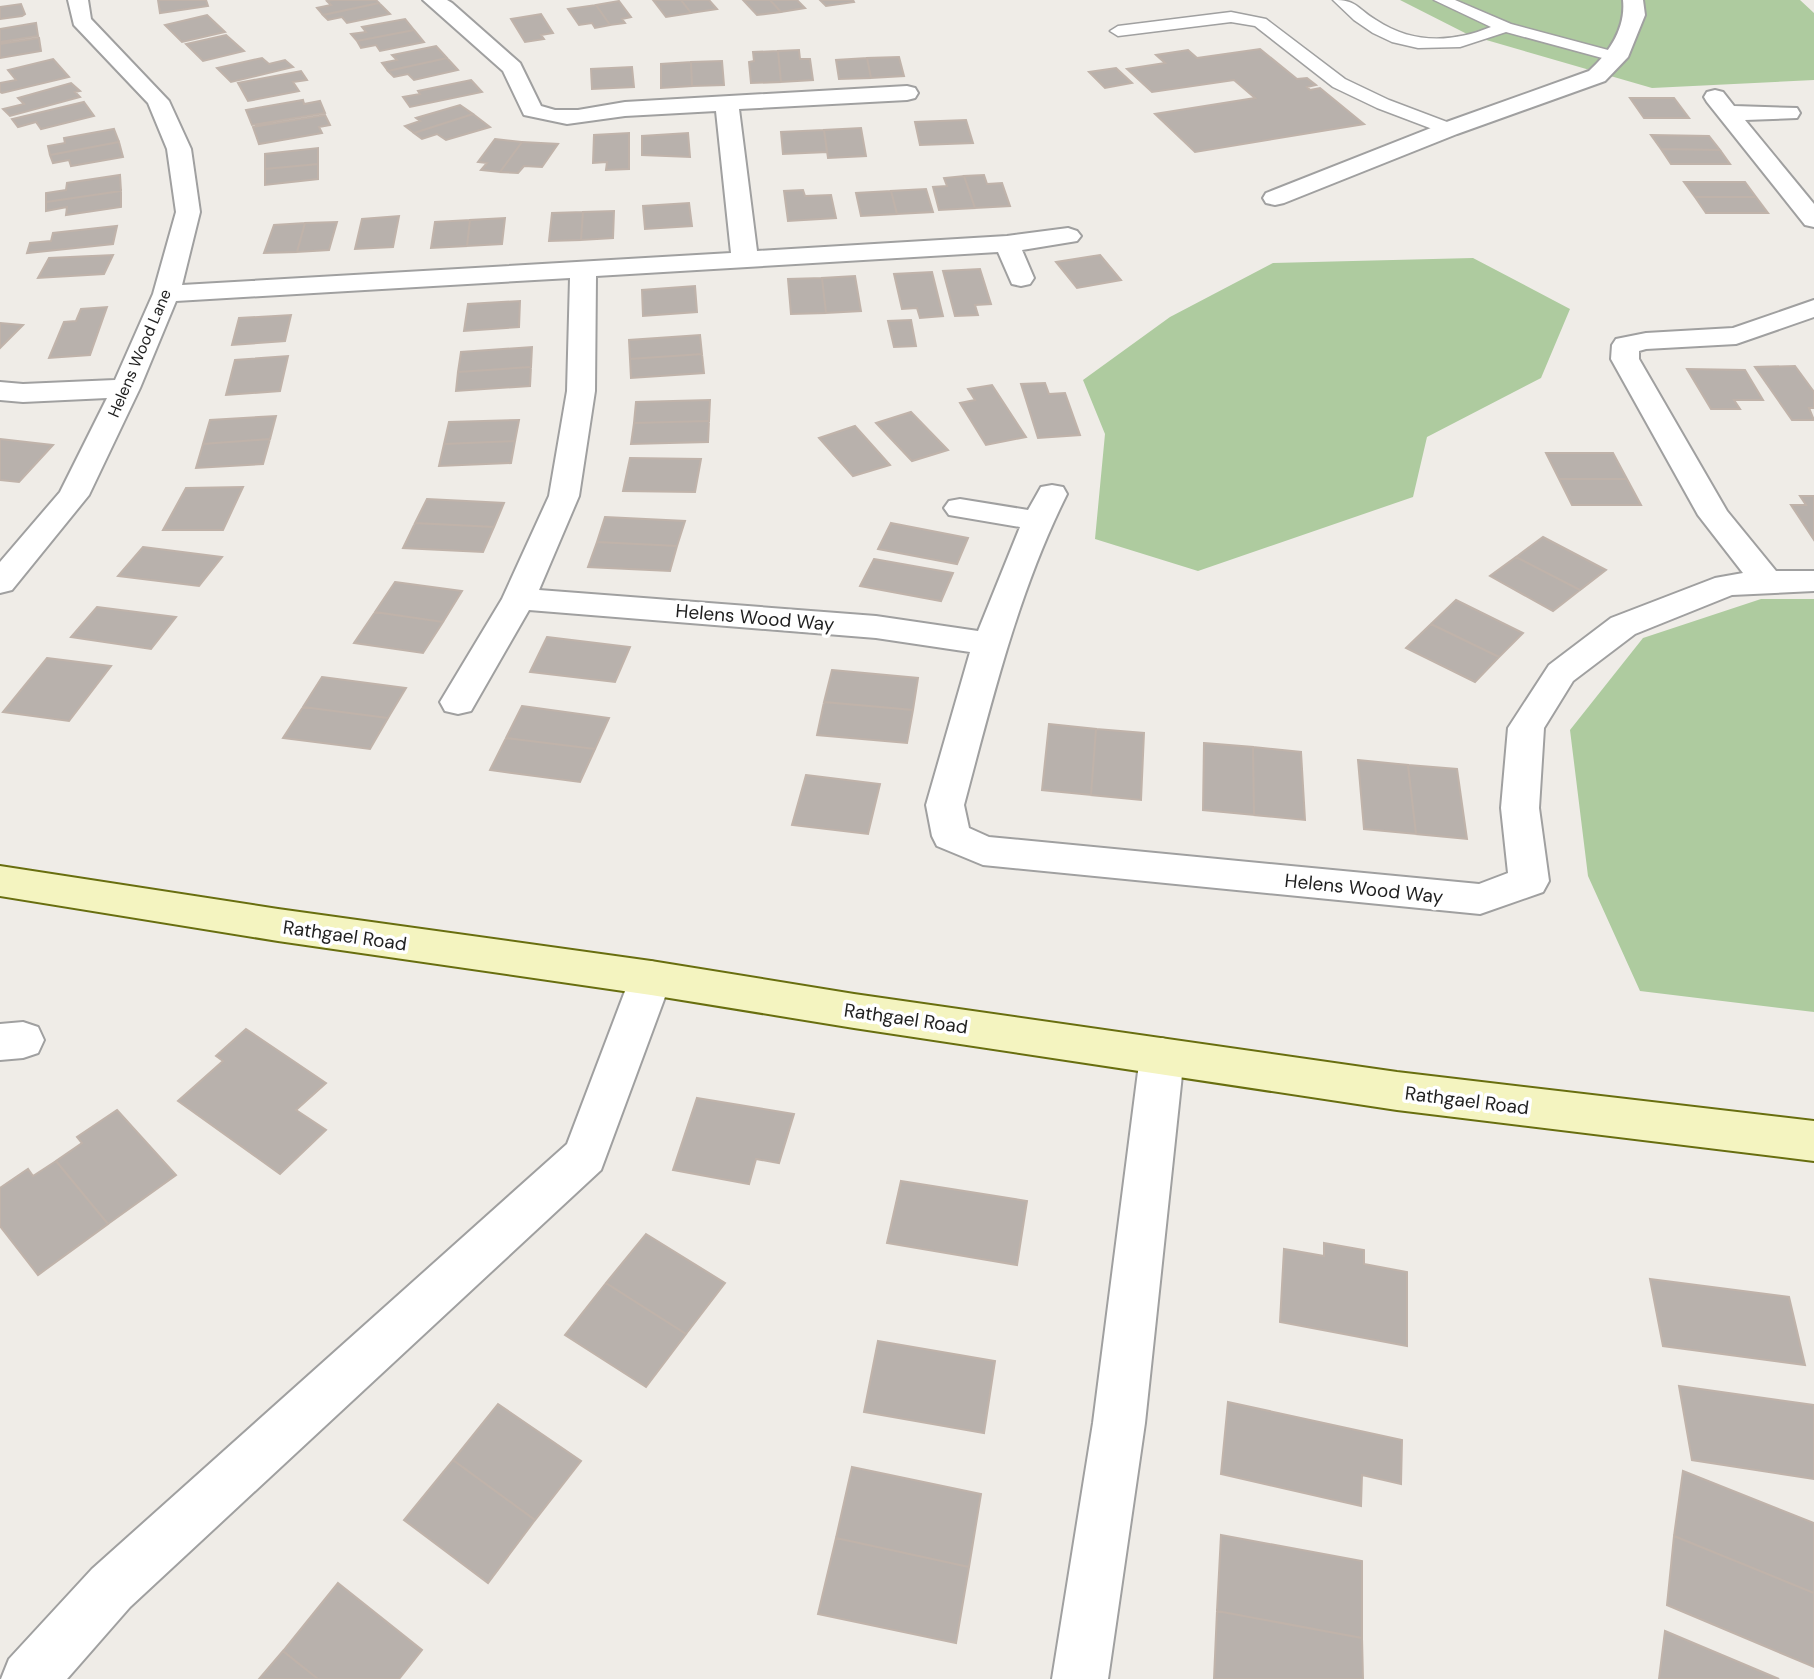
<svg xmlns="http://www.w3.org/2000/svg" width="1814" height="1679" font-family="'DM Sans',sans-serif">
<style>
.forest{fill:#aecb9f}
.building{fill:#b8b1ac;stroke:#c0b3aa;stroke-width:2}
.lines{fill:none;stroke-linecap:round;stroke-linejoin:round}
.lane-casing{stroke:#a0a0a0;stroke-width:3}
.street-casing{stroke:#a0a0a0;stroke-width:4}
.secondary-casing{stroke:#686e0f;stroke-width:4}
.lane{fill:#fff;fill-rule:evenodd}
.street{fill:#fff;fill-rule:evenodd}
.secondary{fill:#f4f4c0;fill-rule:evenodd}
.labels{text-anchor:middle;stroke-width:7;stroke-linejoin:round;paint-order:stroke}
.far-street-label{font-size:16px;fill:#1f1f1f;stroke:#fff}
.street-label{font-size:19px;fill:#1f1f1f;stroke:#fff}
</style>
<rect width="100%" height="100%" fill="#efece7"/>
<path class="forest" d="M1400 0H1800L1814 13V80L1652 88 1469 35Z
M1473 258 1570 309 1541 378 1427 437 1413 497 1198 571 1095 539 1105 434 1083 380 1170 317 1273 263Z
M1761 599H1814V1012L1640 991 1588 876 1570 730 1643 638Z"/>
<path class="building" d="M158 0H206L208 6 160 13Z
M376 0 379 3 323 15 317 8 331 5 327 1 332 0Z
M653 0H681L691 13 666 17Z
M681 0H709L717 9 691 13Z
M743 0H770L781 12 757 15Z
M770 0H797L805 8 781 12Z
M820 0H853L854 2 826 6Z
M619 1 631 17 622 19 625 23 610 25 596 5Z
M379 3 390 14 347 23 342 17 328 20 323 15Z
M21 4 25 14 22 16 0 19V7Z
M596 5 610 25 595 28 592 23 579 25 568 9Z
M541 14 553 33 541 35 544 39 525 42 511 19Z
M207 15 225 32 182 42 165 25Z
M405 19 414 30 357 41 351 34 366 32 362 27Z
M36 23 38 36 0 42V29Z
M414 30 424 42 380 51 376 45 361 48 357 41Z
M226 35 244 51 203 61 186 44Z
M39 38 41 51 0 58V44Z
M436 46 447 58 388 71 382 63 397 60 392 55Z
M1260 49 1297 79 1307 78 1316 85 1307 87 1310 90 1320 88 1364 124 1195 152 1155 114 1255 98 1234 80 1152 92 1127 69 1165 63 1156 55 1188 50 1197 58Z
M799 50 800 59H810L813 80 781 82 778 51Z
M778 51 781 82 751 83 749 62 754 61 753 52Z
M899 57 904 76 871 78 867 58Z
M262 58 269 64 285 60 293 67 231 82 217 68Z
M447 58 458 70 414 80 408 74 394 77 388 71Z
M867 58 871 78 839 79 836 60Z
M53 59 69 77 2 93 0 92V83L16 80 8 70Z
M722 61 724 85 692 86 691 62Z
M691 62 692 86 661 88V64Z
M632 67 634 87 592 89 591 69Z
M1116 68 1132 83 1105 88 1089 72Z
M301 71 307 80 293 82 299 91 248 101 238 83Z
M471 80 482 92 410 107 403 97 420 94 418 91Z
M71 83 80 91 75 92 80 97 10 116 3 109 24 104 18 98Z
M1630 98H1674L1689 118H1644Z
M303 100 304 104 320 101 325 113 252 125 246 110Z
M84 102 94 116 41 129 36 122 18 127 12 119Z
M460 105 473 114 414 133 405 126 420 121 416 118Z
M473 114 490 127 446 140 437 134 422 139 414 133Z
M325 115 330 125 319 127 322 133 259 144 253 127Z
M966 120 973 143 920 145 915 122Z
M861 128 866 156 828 158 824 130Z
M114 129 119 142 50 155 48 146 65 143 64 138Z
M824 130 827 152 783 154 781 132Z
M629 133V169L606 170 607 162 593 163 594 135Z
M688 133 690 157 642 155V136Z
M1651 135 1709 136 1720 150 1661 149Z
M495 139 522 142 500 172 481 170 487 163 478 162Z
M119 142 123 157 71 166 69 160 53 163 50 155Z
M522 142 558 144 542 167 524 166 518 173 500 172Z
M318 148V164L265 169V154Z
M1661 149 1720 150 1730 164H1671Z
M318 164V179L265 185V169Z
M120 175 121 191 46 202V193L66 190 67 183Z
M984 175 987 184 1002 183 1010 206 975 208 964 176Z
M964 176 975 208 939 210 933 187 947 186 944 178Z
M1684 182H1745L1756 197H1695Z
M926 189 933 212 897 214 891 191Z
M803 190 805 196 831 195 836 218 788 221 784 191Z
M121 191V207L66 215 67 207 46 211V202Z
M891 191 897 214 861 216 856 193Z
M1695 197H1756L1768 213H1706Z
M689 203 692 226 645 229 643 206Z
M614 211 613 238 581 240 583 212Z
M583 212 581 240 549 241 552 213Z
M399 216 393 247 355 249 362 219Z
M505 218 502 244 467 246 470 220Z
M470 220 467 246 431 248 435 222Z
M337 222 329 250 297 252 305 223Z
M305 223 297 252 264 253 274 225Z
M117 226 113 244 27 253 30 243 51 241 53 233Z
M113 255 104 274 38 278 49 258Z
M1100 255 1121 280 1077 288 1056 262Z
M980 269 991 304 975 305 978 315 955 316 943 271Z
M932 272 943 316 920 318 917 308 902 309 894 274Z
M855 276 861 311 826 313 822 278Z
M822 278 826 313 791 314 788 279Z
M695 286 697 312 643 316 642 290Z
M520 301 519 327 464 331 468 304Z
M107 307 90 355 49 358 64 322 76 321 81 309Z
M291 315 285 341 232 345 239 318Z
M911 320 916 346 894 347 888 321Z
M0 323 23 325 0 348Z
M700 335 702 354 630 359 629 340Z
M532 347 531 367 458 372 461 352Z
M702 354 704 373 631 378 630 359Z
M288 356 280 391 226 395 235 360Z
M1795 366 1814 392V408H1809L1814 420H1792L1755 367Z
M531 367 530 386 456 391 458 372Z
M1687 369 1745 370 1763 400H1734L1740 409H1711Z
M1045 383 1049 394 1065 393 1080 435 1038 438 1021 384Z
M992 385 1026 437 986 445 960 403 975 400 968 389Z
M710 400 709 421 634 423 636 402Z
M911 412 948 450 912 461 876 423Z
M276 416 270 439 203 444 210 420Z
M519 420 515 441 444 444 449 422Z
M709 421 708 442 631 444 634 423Z
M855 426 890 465 853 476 819 438Z
M0 439 53 445 19 482 0 480Z
M270 439 263 464 196 468 203 444Z
M515 441 511 463 439 466 444 444Z
M1546 453H1613L1627 479H1559Z
M630 458 701 459 695 492 623 491Z
M1559 479H1627L1641 505H1572Z
M243 487 223 530H163L186 488Z
M1800 496H1814V540L1791 505H1806Z
M427 499 504 503 494 527 415 523Z
M605 517 685 521 677 546 597 542Z
M415 523 494 527 483 552 403 548Z
M891 523 968 538 957 564 878 549Z
M1543 537 1606 570 1580 590 1516 557Z
M597 542 677 546 670 571 588 567Z
M143 547 222 557 199 586 118 576Z
M1516 557 1580 590 1553 611 1490 576Z
M874 559 953 573 941 601 860 586Z
M395 582 462 591 443 622 375 612Z
M1456 600 1523 633 1499 657 1431 624Z
M97 607 176 617 151 649 71 637Z
M375 612 443 622 423 653 354 643Z
M1431 624 1499 657 1475 682 1406 648Z
M547 637 630 647 615 682 530 672Z
M47 658 111 666 69 721 3 712Z
M832 670 918 678 913 710 824 702Z
M322 677 406 688 388 718 303 707Z
M824 702 913 710 907 743 817 735Z
M522 706 609 718 595 749 506 738Z
M303 707 388 718 370 749 283 738Z
M1049 724 1096 729 1091 795 1042 790Z
M1096 729 1144 733 1141 800 1091 795Z
M506 738 595 749 580 782 490 770Z
M1204 743 1253 747 1254 815 1203 810Z
M1253 747 1301 752 1305 820 1254 815Z
M1358 760 1408 765 1416 834 1364 829Z
M1408 765 1457 769 1467 839 1416 834Z
M806 775 880 784 868 834 792 825Z
M246 1029 326 1083 296 1110 326 1130 280 1174 178 1101 223 1061 216 1056Z
M697 1098 794 1114 779 1163 756 1159 749 1184 673 1170Z
M117 1110 176 1175 108 1224 56 1161 82 1143 77 1137Z
M56 1161 108 1224 38 1275 0 1226V1188L28 1169 33 1176Z
M901 1181 1027 1201 1017 1265 887 1243Z
M646 1234 725 1283 686 1334 606 1283Z
M1324 1243 1364 1250V1264L1407 1272V1346L1280 1322 1284 1249 1324 1256Z
M1650 1279 1789 1297 1805 1365 1663 1346Z
M606 1283 686 1334 646 1387 565 1335Z
M878 1341 995 1361 984 1433 864 1412Z
M1679 1386 1814 1405V1479L1692 1460Z
M1228 1402 1402 1440 1401 1484 1362 1475 1361 1506 1221 1474Z
M498 1404 581 1461 535 1520 453 1460Z
M453 1460 535 1520 488 1583 404 1520Z
M852 1467 981 1494 969 1567 836 1538Z
M1683 1471 1814 1523V1593L1674 1536Z
M1221 1535 1362 1561V1638L1217 1611Z
M1674 1536 1814 1593V1667L1667 1605Z
M836 1538 969 1567 956 1643 818 1614Z
M338 1583 422 1650 399 1679H318L283 1651Z
M1217 1611 1362 1638 1363 1679H1214Z
M1665 1631 1779 1679H1659Z
M283 1651 318 1679H259Z"/>
<g class="lines">
<g class="lane-casing">
<path id="lane" d="M1333 0C1358 0 1356 8 1376 20 1412 44 1452 43 1491 27L1434 0H1455L1511 24 1623 54 1625 57 1617 62 1506 32 1460 47 1418 48 1392 42 1373 33 1354 20Z
M1231 12 1266 19 1345 79 1389 100 1455 125 1458 129 1449 134 1443 133 1377 108 1333 87 1255 26 1231 22 1118 36 1110 31 1118 26Z"/>
</g>
<g class="street-casing">
<path id="street" d="M68 0H88L91 19 169 101 191 149 200 212 182 285 731 253 716 111 625 116 567 124 524 115 503 71 423 0H447L452 3 520 63 541 106 555 110H578L625 102 907 86 915 88 918 93 915 98 907 100 739 109 757 251 1007 236 1068 228 1077 231 1081 236 1077 241 1022 250 1034 278 1030 284 1021 286 1012 284 998 252 596 276 595 391 579 496 539 590 876 616 978 631 1020 527 949 515 944 508 949 501 960 499 1028 510 1041 487 1052 485 1063 487 1067 494C1018 592 992 700 964 805L969 828 989 837 1479 884 1508 873 1501 808 1508 728 1549 665 1611 618 1715 578 1743 573 1698 515 1611 359 1612 345 1616 339 1646 333 1733 328 1814 300V317L1736 344 1646 349 1639 351V359L1727 511 1776 571H1814V591L1732 595 1635 634 1573 681 1544 728 1539 808 1549 881 1543 892 1480 914 983 865 937 846 932 836 926 805 970 652 876 638 529 610 471 711 458 714 445 711 440 702 502 599 549 496 567 391 570 278 176 301 140 388 89 495 12 590 0 593V562L60 492 107 398 23 402 0 400V382L23 384 115 380 153 294 176 212 167 149 148 103 74 25Z
M1623 0H1643L1645 15 1628 57 1605 81 1457 134 1284 203 1275 205 1266 203 1263 198 1266 193 1441 124 1589 71C1609 53 1626 28 1623 0Z
M1715 90 1723 92 1734 106 1797 108 1800 113 1797 118 1745 120 1814 204V227L1805 225 1707 102 1704 97 1707 92Z
M651 961 666 966 672 978 601 1170 130 1607 67 1679H1L9 1659 92 1569 567 1144 630 978 636 966Z
M23 1022 38 1027 44 1040 38 1053 23 1058 0 1060V1024Z
M1162 1038 1177 1043 1184 1056 1145 1423 1108 1679H1052L1093 1423 1140 1056 1147 1043Z"/>
</g>
<g class="secondary-casing">
<path id="secondary" d="M0 866 278 909 651 961 854 994 1397 1072 1814 1121V1161L1397 1110 854 1028 651 995 278 941 0 896Z"/>
</g>
<use href="#lane" class="lane"/>
<use href="#street" class="street"/>
<use href="#secondary" class="secondary"/>
</g>
<g class="labels">
<g class="far-street-label">
<text transform="translate(139 353) rotate(-67)" y="6">Helens Wood Lane</text>
</g>
<g class="street-label">
<text transform="translate(755 617) rotate(5)" y="7">Helens Wood Way</text>
<text transform="translate(1364 888) rotate(6)" y="7">Helens Wood Way</text>
<text transform="translate(345 935) rotate(8)" y="7">Rathgael Road</text>
<text transform="translate(906 1018) rotate(8)" y="7">Rathgael Road</text>
<text transform="translate(1467 1100) rotate(7)" y="7">Rathgael Road</text>
</g>
</g>
</svg>
